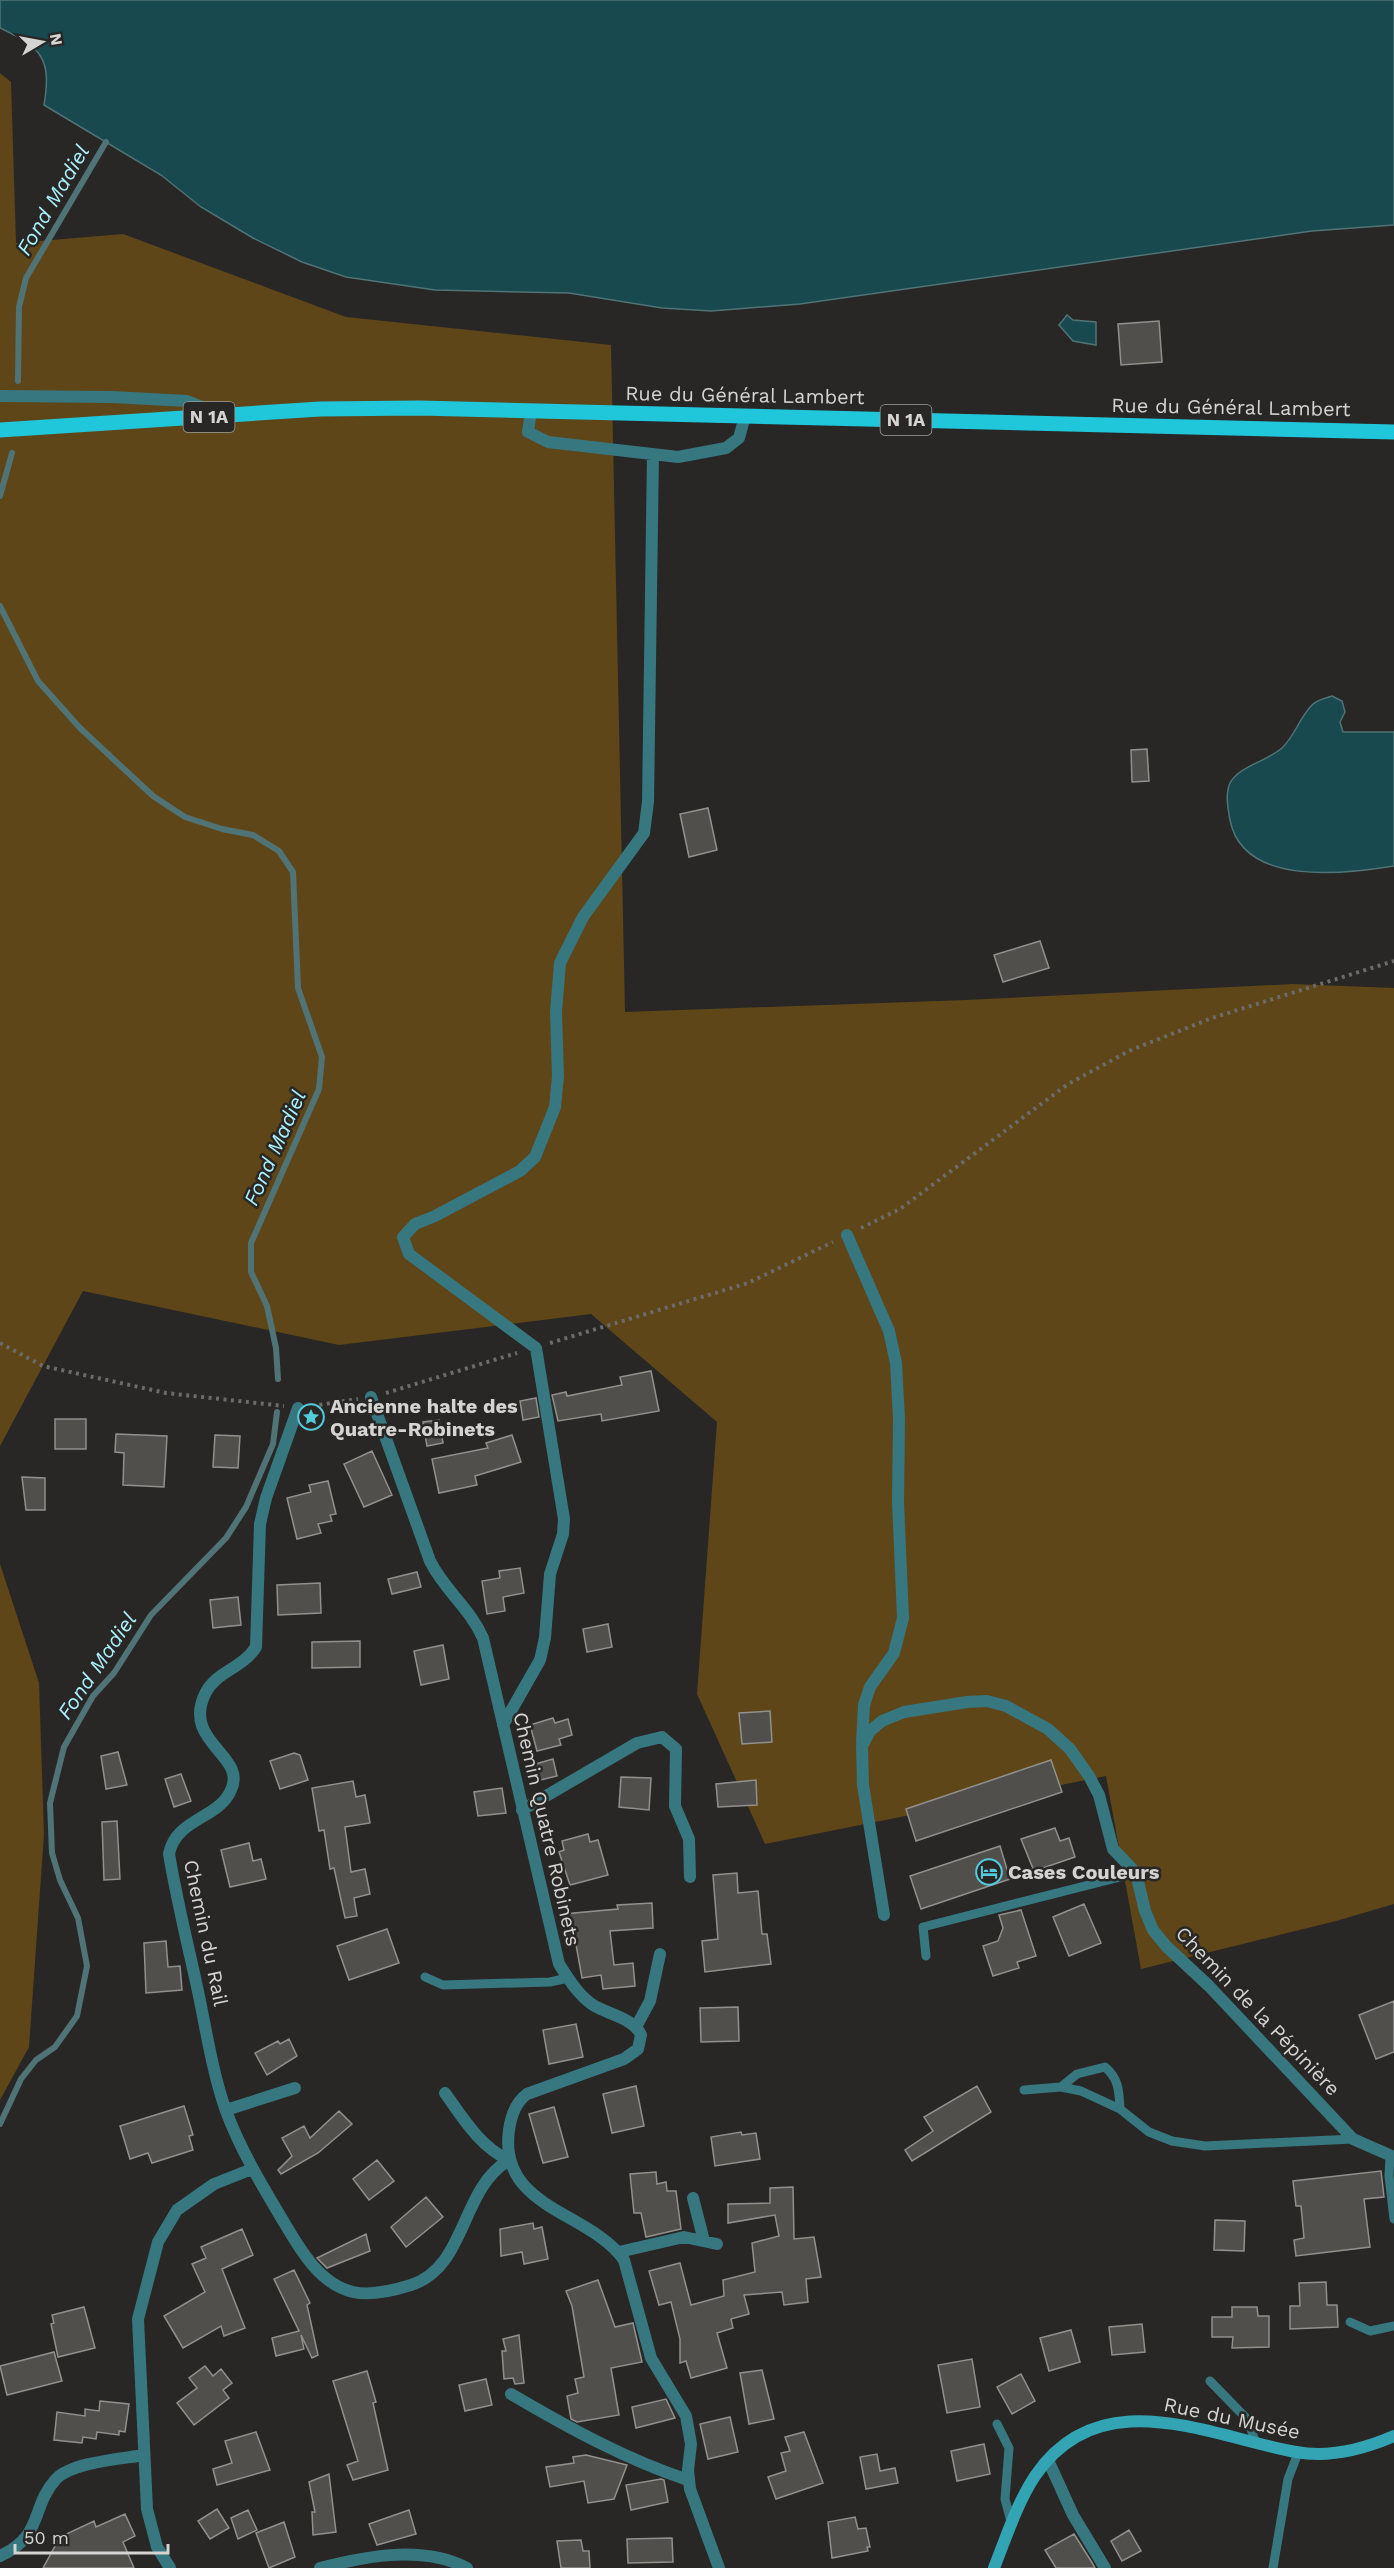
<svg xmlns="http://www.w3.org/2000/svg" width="1394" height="2568" font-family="'Work Sans',sans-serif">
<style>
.green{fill:#5e4618}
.water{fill:#17494f;stroke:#507376;stroke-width:1.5}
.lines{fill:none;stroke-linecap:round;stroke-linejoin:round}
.stream{stroke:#507376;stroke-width:6}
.building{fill:#504f4c;stroke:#91908d;stroke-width:1.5}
.path{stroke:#6c6b69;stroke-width:4;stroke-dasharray:3 4.5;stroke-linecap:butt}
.service{stroke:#377780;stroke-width:9}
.minor{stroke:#377780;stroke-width:12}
.secondary{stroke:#32a4b3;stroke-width:12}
.primary{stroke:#20c7db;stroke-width:15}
.labels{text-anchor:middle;stroke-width:5;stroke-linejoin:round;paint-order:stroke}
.shield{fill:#282725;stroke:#a0a09e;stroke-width:1.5}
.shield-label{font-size:18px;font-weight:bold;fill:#d4d4d2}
.street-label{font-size:20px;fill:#d4d4d2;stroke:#282725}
.poi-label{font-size:20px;font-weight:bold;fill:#d4d4d2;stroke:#282725;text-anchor:start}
.water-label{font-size:21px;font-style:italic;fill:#abf1fc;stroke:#282725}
</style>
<rect width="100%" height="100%" fill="#282725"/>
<path class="green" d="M0 73 11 82 16 243 123 234 346 317 611 345 625 1012 966 1000 1293 984 1394 988V1904L1336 1921 1141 1969 1106 1776 765 1844 697 1694 717 1422 591 1314 339 1345 83 1291 0 1446Z
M0 1564 39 1683 44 1834 29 2047 0 2100Z"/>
<path class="water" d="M0 0H1394V225L1312 231 800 304 711 311 662 308 569 293 435 290 346 277 302 262 253 238 201 207 161 175 44 105C52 57 41 48 0 28Z
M1067 315 1073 320 1096 322V345L1073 341 1059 325Z
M1332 696 1342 701 1345 712 1340 722 1343 732H1394V866C1345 874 1243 887 1230 820 1228 809 1225 794 1230 783 1240 765 1269 761 1283 747 1295 735 1300 717 1312 705 1316 700 1326 698 1332 696Z"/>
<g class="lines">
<path class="stream" d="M18 381 19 307 26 278 106 142
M0 496 12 453
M0 606 38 681 80 728 153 796 185 817 222 829 253 835 279 851 293 872 298 988 322 1057 319 1089 251 1243V1272L267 1306 276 1348 278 1379
M0 2124 21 2079 36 2060 55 2047 77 2016 87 1966 78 1918 60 1880 52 1853 50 1803 64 1747 93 1696 114 1673 151 1615 226 1538 246 1507 273 1444 277 1412"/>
</g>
<path class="building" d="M1159 321 1162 362 1121 365 1118 324Z
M1147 749 1149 781 1132 782 1131 750Z
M708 808 717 850 689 857 680 814Z
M1040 941 1049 968 1003 982 994 955Z
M651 1371 659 1411 602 1421 601 1414 558 1421 552 1395 566 1392 567 1396 622 1385 620 1377Z
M536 1398 539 1417 523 1420 520 1401Z
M55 1419H86V1449H55Z
M439 1420 443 1443 427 1446 423 1422Z
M116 1434 167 1436 164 1487 123 1485 124 1453 115 1452Z
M215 1435 240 1436 238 1468 213 1467Z
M512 1435 521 1462 475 1476 477 1485 439 1493 432 1459 488 1448 486 1443Z
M372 1451 392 1495 364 1507 344 1464Z
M22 1477 45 1478V1510H26Z
M328 1481 336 1514 330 1515 332 1521 318 1524 321 1533 297 1539 287 1498 311 1492 309 1485Z
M520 1568 524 1593 503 1597 505 1611 487 1614 482 1581 500 1578 499 1571Z
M417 1572 421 1587 392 1594 388 1579Z
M320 1583 321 1613 278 1615 277 1585Z
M238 1597 241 1625 213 1628 210 1600Z
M608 1624 612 1647 587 1652 583 1629Z
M360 1641V1667L312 1668V1642Z
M443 1645 449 1679 421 1685 414 1651Z
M770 1711 772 1742 742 1744 739 1713Z
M553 1718 555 1723 568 1719 572 1735 559 1739 561 1745 537 1751 530 1725Z
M118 1752 127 1785 106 1789 101 1756Z
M294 1753 300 1755 308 1780 280 1789 270 1761Z
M553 1759 557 1776 536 1781 532 1765Z
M1051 1760 1062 1792 916 1841 906 1809Z
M181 1774 191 1801 174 1807 165 1779Z
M621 1777 651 1778 649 1810 619 1807Z
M756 1780 757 1805 718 1807 716 1784Z
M353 1781 356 1797 365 1795 370 1823 345 1827 351 1872 365 1869 370 1894 354 1898 357 1916 345 1918 334 1868 330 1869 324 1830 319 1831 312 1788Z
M502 1788 506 1813 478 1816 474 1792Z
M117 1821 120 1879 104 1880 102 1822Z
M1055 1828 1060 1841 1069 1838 1075 1857 1034 1871 1021 1839Z
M588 1834 590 1842 598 1840 608 1875 570 1885 559 1852 564 1850 562 1841Z
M249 1843 253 1861 261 1859 266 1879 230 1887 221 1850Z
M1000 1846 1010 1879 921 1909 910 1876Z
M737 1873 738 1893 758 1891 762 1934H767L771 1964 705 1972 702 1941 718 1939 713 1875Z
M652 1903 653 1928 610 1931 614 1965 633 1963 635 1986 603 1989 601 1975 582 1978 575 1939H566L563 1914 618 1909 617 1905Z
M1084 1904 1101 1943 1069 1956 1053 1917Z
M1021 1910 1036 1956 1017 1962 1019 1968 993 1976 983 1946 998 1941 1003 1928 999 1915Z
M387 1929 399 1963 349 1980 337 1946Z
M166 1941 168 1967 180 1966 182 1990 146 1993 144 1943Z
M1394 2001V2052L1376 2059 1359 2015Z
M738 2007 739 2041 701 2042 700 2008Z
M576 2024 583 2057 549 2064 543 2030Z
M289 2039 297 2056 267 2075 255 2053 278 2041 280 2044Z
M636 2086 644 2126 612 2133 603 2094Z
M977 2086 991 2112 912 2161 905 2150 933 2131 924 2117Z
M184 2106 193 2135 189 2136 193 2150 152 2163 148 2153 130 2159 120 2126Z
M554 2107 568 2157 543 2163 529 2114Z
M339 2111 352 2124 318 2153 281 2174 278 2170 292 2156 282 2138 304 2126 310 2138Z
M741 2132 742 2135 756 2133 760 2159 715 2166 711 2137Z
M377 2160 394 2181 369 2200 353 2179Z
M1381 2171 1384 2197 1364 2199 1370 2247 1296 2256 1294 2240 1304 2238 1301 2206H1296L1293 2181Z
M656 2172 657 2184 666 2182 667 2191H676L681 2229 646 2237 641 2213H634L630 2174Z
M793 2187 794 2239 814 2237 821 2277 806 2279 808 2302 784 2305 782 2292 744 2295 749 2314 731 2319 733 2328 717 2333 727 2368 691 2378 686 2361 680 2363V2339L671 2302 659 2305 649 2271 680 2263 691 2305 724 2296 723 2280 755 2272 752 2243 779 2236 775 2215 728 2223V2204L770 2203V2188Z
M426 2197 443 2217 406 2247 391 2227Z
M1215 2220 1245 2221 1244 2251 1214 2250Z
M533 2223 534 2229 542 2227 548 2259 524 2264 522 2252 501 2256 500 2229Z
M242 2229 253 2255 222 2269 245 2328 224 2336 221 2326 183 2348 164 2316 205 2292 192 2264 206 2258 201 2247Z
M366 2234 370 2251 327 2268 317 2258Z
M294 2270 310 2303 307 2305 318 2355 312 2358 301 2335 304 2349 276 2356 272 2338 299 2331 274 2279Z
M598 2280 615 2327 633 2323 642 2362 611 2368 619 2415 577 2422 571 2419 567 2396 578 2393 575 2379 584 2377 572 2306 566 2291Z
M1326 2282 1327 2305H1337L1338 2327 1290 2329V2306H1300L1299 2283Z
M84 2307 95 2348 58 2357 51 2324 54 2323 52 2315Z
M1232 2307H1257L1258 2316H1269V2347L1232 2348 1233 2337H1212V2317H1232Z
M1142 2324 1145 2352 1112 2355 1109 2327Z
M1071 2330 1080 2362 1049 2371 1040 2338Z
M519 2335 524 2383 515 2384 513 2378 504 2379 502 2351H506L503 2339Z
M54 2352 62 2381 7 2395 0 2366Z
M972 2359 980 2407 947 2413 938 2365Z
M205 2366 213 2376 221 2369 232 2383 223 2390 229 2398 194 2425 177 2403 197 2388 189 2378Z
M762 2370 774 2419 749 2424 740 2373Z
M367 2371 376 2402 373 2403 388 2470 353 2480 347 2465 358 2461 333 2381Z
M1021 2374 1035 2401 1012 2414 997 2387Z
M486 2379 492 2405 465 2411 459 2385Z
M666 2399 675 2418 636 2428 632 2407Z
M100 2401 129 2404 125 2432 119 2431V2435L97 2432 96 2439 83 2437 82 2443 54 2440 57 2412 85 2416V2409L99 2411Z
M730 2417 738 2452 708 2459 700 2424Z
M256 2432 270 2470 217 2485 213 2469 232 2463 225 2441Z
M804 2432 823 2483 776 2499 768 2477 786 2471 781 2453 790 2451 785 2437Z
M984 2444 990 2474 957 2481 951 2451Z
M877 2454 880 2471 895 2468 898 2483 866 2489 860 2457Z
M586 2455 627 2465 614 2499 588 2503 584 2481 550 2487 546 2467 574 2463 573 2457Z
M329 2474 336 2532 313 2535 312 2512H315L309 2482Z
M661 2479 664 2480 668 2502 631 2510 626 2485Z
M217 2509 229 2528 210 2539 198 2521Z
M248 2510 257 2530 238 2539 231 2518Z
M409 2510 416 2534 377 2545 369 2524Z
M125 2514 135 2536 123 2542 134 2568H43L60 2537 94 2521 96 2527Z
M855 2517 858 2529 866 2528 870 2547H867L868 2551 832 2558 828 2522Z
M284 2522 295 2557 269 2568 256 2533Z
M1129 2530 1141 2551 1122 2561 1111 2541Z
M1074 2534 1091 2561 1095 2568H1056L1045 2550Z
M672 2538 673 2562 628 2563 627 2539Z
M581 2540 583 2551H589L590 2568H561L557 2541Z"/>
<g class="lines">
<path class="path" d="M861 1228 900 1209 1068 1084 1131 1050 1212 1018 1394 961
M0 1343 43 1366 166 1393 284 1406
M550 1343 748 1283 833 1242
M386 1393 517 1353
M312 1406 358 1399"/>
<path class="service" d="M926 1956 923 1927 1136 1873
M425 1977 443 1985 550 1982 568 1978
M1061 2087 1077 2074 1105 2067C1119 2079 1119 2091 1120 2109
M1024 2090 1061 2087 1081 2091 1120 2109 1149 2132 1172 2141 1205 2146 1353 2139
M1390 2157 1389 2176 1394 2219
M1350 2322 1370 2331 1394 2326
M1210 2381 1248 2420 1255 2441
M997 2424 1009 2448 1005 2499 1012 2525
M1273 2568 1288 2479 1298 2453"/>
<path class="minor" d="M0 396 112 397 187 401 220 414
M531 411 528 432 548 442 678 457 726 448 739 438 745 416
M847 1235 889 1331 896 1363 899 1419 898 1502 903 1618 894 1653 870 1687 864 1705 862 1742
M371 1397 430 1561C445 1591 469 1607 483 1638L559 1964C568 1978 578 1995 593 2005 607 2014 634 2018 641 2035L638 2049 624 2059 527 2094C516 2102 511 2116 509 2130 498 2209 590 2211 624 2260L651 2358 686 2416 691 2444 688 2470 690 2489 719 2568
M298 1408 266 1498 260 1524 256 1647C243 1668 216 1672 206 1692 180 1742 248 1755 231 1790 219 1819 176 1818 169 1854 177 1902 189 1949 199 1996 207 2035 213 2074 226 2111 241 2151 263 2187 285 2224 301 2251 320 2284 353 2292 370 2296 395 2290 411 2285 467 2267 460 2189 509 2160
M503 1725 540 1660 545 1638 550 1574 563 1534 564 1519 536 1348 409 1254 403 1237 415 1224 435 1216 520 1171 535 1157 555 1107 558 1076 556 1012 560 963 583 917 644 833 648 802 653 454
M522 1810 637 1743 662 1737 676 1749 675 1806 689 1839 690 1877
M884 1915 863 1785 862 1746 870 1731 882 1721 904 1712 967 1702 987 1701 1006 1706 1048 1729 1070 1749 1089 1776 1099 1795 1113 1849 1136 1873 1145 1911 1153 1930 1166 1946 1209 1986 1353 2139 1394 2157
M636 2027 650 2001 660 1954
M445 2093C463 2118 480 2147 509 2160
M226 2110 295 2088
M693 2198 704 2241
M619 2252 684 2237 717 2244
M511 2394C569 2428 625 2459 688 2480
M1048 2460 1073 2515 1105 2568
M0 2556C44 2536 30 2508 56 2479 72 2462 121 2459 144 2455
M170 2568 157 2547 147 2509 138 2319 158 2242 177 2210 214 2184 252 2169
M320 2568C366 2556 423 2545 467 2568"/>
<path class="secondary" d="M994 2568C1006 2538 1017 2503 1035 2476 1100 2380 1208 2436 1296 2452 1329 2458 1364 2449 1394 2436"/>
<path class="primary" d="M0 430 320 409 419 408 1394 432"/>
</g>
<defs>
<g id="sight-ring" transform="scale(1.35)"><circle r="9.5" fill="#282725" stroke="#53cbdb" stroke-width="1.5"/><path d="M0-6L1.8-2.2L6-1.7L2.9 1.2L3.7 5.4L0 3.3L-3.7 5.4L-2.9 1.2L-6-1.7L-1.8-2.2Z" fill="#53cbdb"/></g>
<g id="hotel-ring" transform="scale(1.35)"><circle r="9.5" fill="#282725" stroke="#53cbdb" stroke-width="1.5"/><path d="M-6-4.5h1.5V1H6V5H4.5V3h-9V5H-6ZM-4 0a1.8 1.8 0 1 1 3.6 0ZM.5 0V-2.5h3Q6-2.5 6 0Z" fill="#53cbdb"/></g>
</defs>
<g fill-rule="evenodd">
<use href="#sight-ring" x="311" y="1417"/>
<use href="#hotel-ring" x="989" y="1872"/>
</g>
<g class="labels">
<g class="shield">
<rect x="183.5" y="402" width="51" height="30" rx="4.5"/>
<rect x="880.5" y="405" width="51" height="30" rx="4.5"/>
</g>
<g class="shield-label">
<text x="209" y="423">N 1A</text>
<text x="906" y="426">N 1A</text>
</g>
<g class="street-label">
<text transform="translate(745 395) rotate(1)" y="7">Rue du Général Lambert</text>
<text transform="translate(1231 407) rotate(1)" y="7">Rue du Général Lambert</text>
<text transform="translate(547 1829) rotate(77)" y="7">Chemin Quatre Robinets</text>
<text transform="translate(206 1933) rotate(78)" y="7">Chemin du Rail</text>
<text transform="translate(1258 2011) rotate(46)" y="7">Chemin de la Pépinière</text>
<text transform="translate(1232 2418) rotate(12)" y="7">Rue du Musée</text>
</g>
<g class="poi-label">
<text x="330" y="1413">Ancienne halte des<tspan x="330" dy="23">Quatre-Robinets</tspan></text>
<text x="1008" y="1879">Cases Couleurs</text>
</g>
<g class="water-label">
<text transform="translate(53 200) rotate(-60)" y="7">Fond Madiel</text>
<text transform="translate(275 1148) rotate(-66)" y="7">Fond Madiel</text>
<text transform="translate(97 1666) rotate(-56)" y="7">Fond Madiel</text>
</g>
</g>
<g transform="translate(42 42) rotate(80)" stroke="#282725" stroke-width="4.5" paint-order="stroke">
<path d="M0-4.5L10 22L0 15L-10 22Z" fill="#d4d4d2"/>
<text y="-9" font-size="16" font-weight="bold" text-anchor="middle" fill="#d4d4d2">N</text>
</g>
<path d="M15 2544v9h153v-9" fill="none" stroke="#d4d4d2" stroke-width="3"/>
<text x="24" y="2544" font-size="18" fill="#d4d4d2" stroke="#282725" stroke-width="4.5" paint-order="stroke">50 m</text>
</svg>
